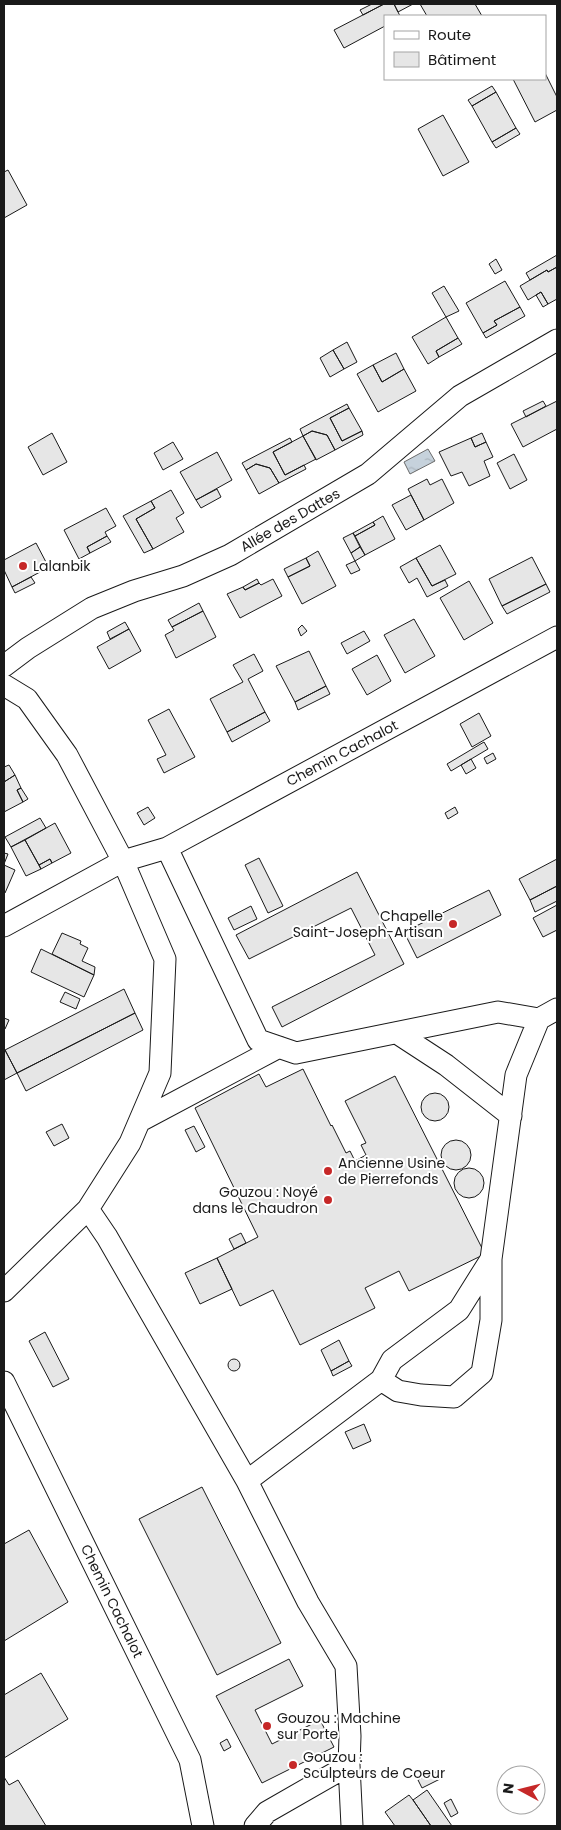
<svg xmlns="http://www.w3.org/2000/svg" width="561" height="1830" font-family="Poppins,sans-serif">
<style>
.water{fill:url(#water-ripples);stroke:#6a6a6a}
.building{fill:#e6e6e6;stroke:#1a1a1a}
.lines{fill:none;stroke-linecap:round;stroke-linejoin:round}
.minor-casing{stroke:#1a1a1a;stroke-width:23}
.minor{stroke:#fff;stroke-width:21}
.poi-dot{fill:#c62828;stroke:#fff;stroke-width:2}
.labels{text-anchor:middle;stroke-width:4;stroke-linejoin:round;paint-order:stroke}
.street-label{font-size:14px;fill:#1a1a1a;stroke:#fff}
.poi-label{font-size:14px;fill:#1a1a1a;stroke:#fff;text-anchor:start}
</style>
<defs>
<pattern id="water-ripples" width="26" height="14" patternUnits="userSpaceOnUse" patternTransform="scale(1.25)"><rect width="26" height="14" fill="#c6d2dc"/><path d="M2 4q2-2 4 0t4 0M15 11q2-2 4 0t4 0" fill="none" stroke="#aab4bc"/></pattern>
</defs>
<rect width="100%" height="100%" fill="#fff"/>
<path class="water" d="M428 449 435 461 410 474 404 462Z"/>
<path class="building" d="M372 4H384L363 15 360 10Z
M384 4H394L400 16H385V26L344 48 334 30Z
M394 4H413L398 12Z
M420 4H475L482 16H427Z
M545 73 557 97V110L535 122 513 79H545Z
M492 86 496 92 472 106 468 100Z
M496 92 516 128 492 142 472 106Z
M443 115 469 162 443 176 418 129Z
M516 128 520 134 496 148 492 142Z
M8 170 27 205 4 218V172Z
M557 255V267L548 272 547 270 530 280 526 273Z
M496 259 502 270 495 274 489 264Z
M557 267V299L548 304 541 292 528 300 520 286 547 270 548 272Z
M505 281 520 307 494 321 497 325 483 333 466 303Z
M444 286 459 311 446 317 432 293Z
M541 292 548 304 543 307 536 295Z
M520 307 525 316 486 338 483 333 497 325 494 321Z
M446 317 458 338 436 351 439 357 428 364 412 337Z
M458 338 462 344 439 357 436 351Z
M347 342 357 362 344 369 333 350Z
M333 350 344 369 330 377 320 358Z
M396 353 404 369 382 382 373 365Z
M373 365 382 382 404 369 416 391 378 412 357 374Z
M543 401 546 406 526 417 523 411Z
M557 401V429L523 447 511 424Z
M347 404 349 408 330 418 342 441 362 431 363 435 335 450 327 435 312 431 303 436 300 429Z
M349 408 362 431 342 441 330 418Z
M312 431 327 435 335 450 316 460 303 436Z
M52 433 67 462 43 475 28 447Z
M482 433 486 442 475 447 471 438Z
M303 436 316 459 285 475 273 452Z
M290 438 292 442 273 452 285 475 304 465 306 469 279 483 270 468 256 464 246 470 242 463Z
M471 438 475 447 486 442 493 457 484 461 490 476 469 486 462 472 451 476 439 452Z
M173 442 183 459 163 470 154 453Z
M217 452 232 480 196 500 180 472Z
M514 454 527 480 510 489 497 463Z
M256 464 270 468 279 483 259 494 246 470Z
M427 479 430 485 442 479 454 503 424 520 408 489Z
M217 489 221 497 201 508 196 500Z
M171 490 184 513 176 518 184 532 153 549 136 519 155 508 151 501Z
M411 495 424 520 406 530 392 505Z
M151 501 155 508 136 519 153 549 144 553 123 516Z
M106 508 116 526 105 532 107 536 87 547 90 553 79 559 64 530Z
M383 516 395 539 365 555 355 536 375 525 373 522Z
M373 522 375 525 355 536 353 533Z
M353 533 360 547 351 553 343 538Z
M107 536 111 542 90 553 87 547Z
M36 543 47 564 38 568 40 572 12 587 4 570V560Z
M440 545 456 574 432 586 416 558Z
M360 547 365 555 355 561 351 553Z
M318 551 336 586 302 604 288 577 310 566 306 558Z
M532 557 546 584 502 606 489 579Z
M306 558 310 566 288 577 284 569Z
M416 558 432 586 445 580 448 586 427 597 417 578 409 583 400 567Z
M355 561 360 570 351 574 346 565Z
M31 577 35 583 15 593 12 587Z
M257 579 259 583 245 590 243 587Z
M273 579 282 596 240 618 227 594 243 587 245 590 259 583 261 585Z
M469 581 493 623 464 640 440 598Z
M546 584 550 592 507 614 502 606Z
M199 603 203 611 172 627 168 620Z
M203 611 216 637 176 658 165 635 174 630 172 627Z
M414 619 435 656 405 673 384 635Z
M125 622 129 629 110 639 107 632Z
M302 625 307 631 301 636 298 629Z
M129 629 141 651 109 669 97 647Z
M364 631 370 641 347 654 341 643Z
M309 651 326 686 295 702 276 666Z
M254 654 263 671 248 679 265 712 227 732 210 699 243 682 233 665Z
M377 655 391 681 367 695 352 669Z
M326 686 330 694 298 710 295 702Z
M169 709 195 757 164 773 157 759 166 755 148 720Z
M265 712 270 721 232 742 227 732Z
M479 713 491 736 472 747 460 724Z
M484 742 488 749 451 771 447 764Z
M493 753 496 759 487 764 484 758Z
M471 759 476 768 466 774 461 765Z
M9 765 15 775 4 782V767Z
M15 775 21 788 17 790 23 802 4 812V782Z
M21 788 28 799 23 802 17 790Z
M148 807 155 818 144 825 137 813Z
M455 807 458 813 448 819 445 813Z
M40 818 46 828 11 847 5 837Z
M55 823 71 853 52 863 50 859 39 865 25 840Z
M25 840 41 869 26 876 11 847Z
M4 853 8 854 4 864Z
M259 858 283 906 268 913 245 865Z
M50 859 52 863 41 869 39 865Z
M557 859V886L530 900 519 879Z
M4 865 15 870 5 893 4 892Z
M357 872 404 964 282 1027 272 1007 375 955 351 908 249 959 236 935Z
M557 886V901L535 912 530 900Z
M489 890 501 915 417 958 404 932Z
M557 905V930L543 937 533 918Z
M251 906 257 919 234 930 228 918Z
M62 933 81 941 80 944 88 948 82 961 95 967 94 975 52 954Z
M41 949 94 975 84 997 31 972Z
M124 989 135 1013 17 1073 5 1050Z
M65 992 80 999 76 1009 60 1002Z
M135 1013 143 1030 26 1091 17 1073Z
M4 1018 9 1020 5 1029 4 1028Z
M5 1050 17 1073 4 1080V1051Z
M303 1069 331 1126 332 1125 346 1153 350 1151 355 1161 366 1155 361 1145 366 1143 345 1101 395 1076 485 1254 409 1291 399 1271 365 1288 375 1308 300 1345 273 1290 240 1306 217 1258 258 1237 195 1108 259 1074 266 1087Z
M421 1107a14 14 0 1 1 28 0a14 14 0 1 1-28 0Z
M62 1124 69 1138 54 1146 46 1132Z
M194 1126 205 1147 196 1152 185 1130Z
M441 1155a15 15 0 1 1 30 0a15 15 0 1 1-30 0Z
M454 1183a15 15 0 1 1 30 0a15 15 0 1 1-30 0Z
M241 1233 246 1243 234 1249 229 1239Z
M217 1258 232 1289 200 1304 185 1273Z
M45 1332 69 1379 53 1387 29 1341Z
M339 1340 349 1361 331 1371 321 1350Z
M228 1365a6 6 0 1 1 12 0a6 6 0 1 1-12 0Z
M349 1361 352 1366 333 1376 331 1371Z
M364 1424 371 1441 353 1449 345 1432Z
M202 1487 281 1643 217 1675 139 1519Z
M29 1530 68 1602 4 1641V1544Z
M289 1659 303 1686 255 1710 272 1744 320 1720 334 1747 262 1783 216 1696Z
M41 1673 68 1719 4 1758V1695Z
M227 1739 231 1747 224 1751 220 1743Z
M434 1770 440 1779 422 1788 418 1780Z
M4 1777 9 1785 18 1780 46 1826H4Z
M427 1790 452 1826H431L413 1800Z
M409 1795 413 1800 431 1826H395L385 1812Z
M451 1799 458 1813 451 1817 444 1803Z"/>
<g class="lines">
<g class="minor-casing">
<path id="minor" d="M4 666 28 648 92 608 134 591 183 576 230 555 368 474 460 396 557 340
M4 685 27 699 67 755 123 861 165 959 160 1073 130 1143 88 1209 4 1291
M167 848 258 1040 296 1053 498 1012 539 1019
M4 926 123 861 167 848 557 637
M539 1019 557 1009
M397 1033 446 1065 511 1116
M140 1121 279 1047
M88 1209 107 1237 247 1481 308 1602 346 1666 350 1736 349 1765 267 1812 255 1826
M381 1380 398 1391 421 1395 454 1397 482 1373 491 1320V1259
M4 1382 190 1760 203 1826
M247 1481 381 1380 392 1360 459 1310 491 1259 516 1075 539 1019
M349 1765 352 1826"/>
</g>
<use href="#minor" class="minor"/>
</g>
<g class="poi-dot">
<circle cx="23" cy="566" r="5"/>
<circle cx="453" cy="924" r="5"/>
<circle cx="328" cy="1171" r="5"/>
<circle cx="328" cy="1200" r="5"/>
<circle cx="267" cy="1726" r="5"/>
<circle cx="293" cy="1765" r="5"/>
</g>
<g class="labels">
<g class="street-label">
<text transform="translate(290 520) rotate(-30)" y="5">Allée des Dattes</text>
<text transform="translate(342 753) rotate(-28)" y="5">Chemin Cachalot</text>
<text transform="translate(112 1601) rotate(64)" y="5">Chemin Cachalot</text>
</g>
<g class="poi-label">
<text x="33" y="571">Lalanbik</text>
<text x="443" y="921" text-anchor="end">Chapelle<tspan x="443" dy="16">Saint-Joseph-Artisan</tspan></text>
<text x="338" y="1168">Ancienne Usine<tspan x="338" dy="16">de Pierrefonds</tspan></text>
<text x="318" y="1197" text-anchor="end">Gouzou : Noyé<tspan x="318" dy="16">dans le Chaudron</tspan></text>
<text x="277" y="1723">Gouzou : Machine<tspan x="277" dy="16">sur Porte</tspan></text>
<text x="303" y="1762">Gouzou :<tspan x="303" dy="16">Sculpteurs de Coeur</tspan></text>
</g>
</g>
<rect width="561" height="1830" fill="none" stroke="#1a1a1a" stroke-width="10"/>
<rect x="384" y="15" width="162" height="65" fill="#ffffff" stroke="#a3a3a3"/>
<rect x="394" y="31" width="25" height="8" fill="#ffffff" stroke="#a3a3a3"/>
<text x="428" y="40" font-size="15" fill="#1a1a1a">Route</text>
<rect x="394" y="52" width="25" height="15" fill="#e6e6e6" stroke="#a3a3a3"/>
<text x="428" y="65" font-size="15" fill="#1a1a1a">Bâtiment</text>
<g transform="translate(521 1790) rotate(277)"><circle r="24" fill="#ffffff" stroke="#a3a3a3"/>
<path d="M0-4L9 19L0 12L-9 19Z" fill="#c62828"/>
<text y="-8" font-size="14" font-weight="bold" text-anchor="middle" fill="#1a1a1a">N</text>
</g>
</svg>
